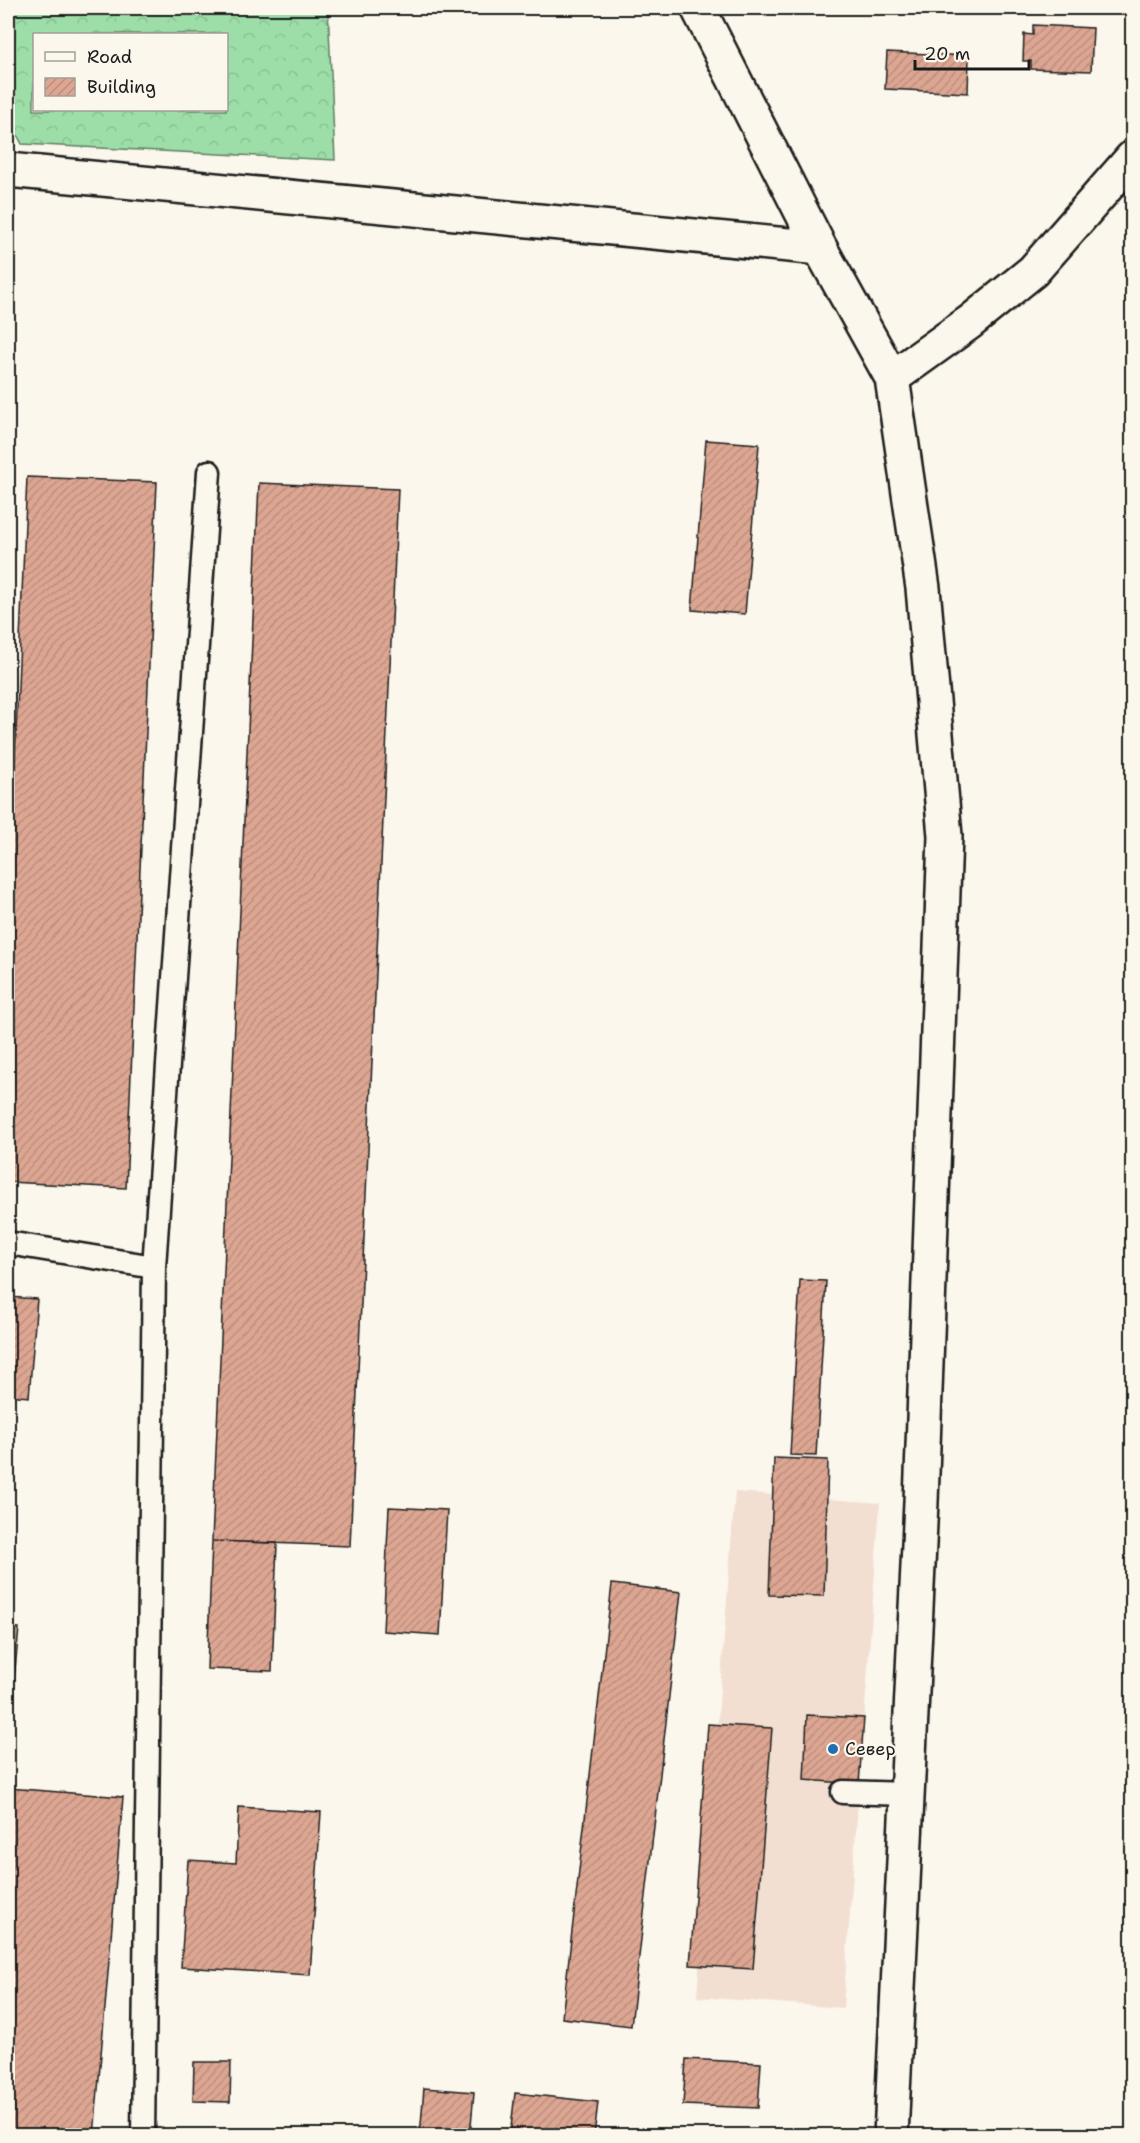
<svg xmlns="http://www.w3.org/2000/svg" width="1140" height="2143" font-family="'Shantell Sans',sans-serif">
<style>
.built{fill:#f2dfd1}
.forest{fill:url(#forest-crowns);stroke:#5c7d62;stroke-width:1.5;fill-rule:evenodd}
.building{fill:url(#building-hatch);stroke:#1c1c1c;stroke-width:1.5}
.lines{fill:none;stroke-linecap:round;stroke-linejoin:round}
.service-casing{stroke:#1c1c1c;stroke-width:27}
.minor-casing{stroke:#1c1c1c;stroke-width:38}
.service{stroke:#fbf7ec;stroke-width:22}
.minor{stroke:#fbf7ec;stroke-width:33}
.poi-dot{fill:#1f6fb2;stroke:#fbf7ec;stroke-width:2}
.labels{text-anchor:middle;stroke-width:4.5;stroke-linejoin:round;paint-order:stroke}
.poi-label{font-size:18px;fill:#1c1c1c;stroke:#fbf7ec;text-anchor:start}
</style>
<defs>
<pattern id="forest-crowns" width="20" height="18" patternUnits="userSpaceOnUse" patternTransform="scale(1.5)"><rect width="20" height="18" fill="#9ddea8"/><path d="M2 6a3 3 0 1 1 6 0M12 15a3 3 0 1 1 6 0" fill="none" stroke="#87be90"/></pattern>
<pattern id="building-hatch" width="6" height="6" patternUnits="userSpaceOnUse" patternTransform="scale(1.5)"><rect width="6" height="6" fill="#dca692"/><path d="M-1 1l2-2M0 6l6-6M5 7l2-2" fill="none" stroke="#bc8e7d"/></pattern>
</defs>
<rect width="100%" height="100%" fill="#fbf7ec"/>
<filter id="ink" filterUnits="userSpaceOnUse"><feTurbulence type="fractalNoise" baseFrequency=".0167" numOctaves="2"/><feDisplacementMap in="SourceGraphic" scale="12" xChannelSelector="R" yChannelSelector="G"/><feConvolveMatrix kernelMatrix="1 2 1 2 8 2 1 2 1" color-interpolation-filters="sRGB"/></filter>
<g filter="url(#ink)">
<path class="built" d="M735 1492 880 1503 843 2008 697 1997Z"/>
<path class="forest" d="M8 8H328L335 160 22 144 8 117ZM34 34H226V110H34Z"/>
<path class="building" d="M1033 25 1093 28 1091 71 1031 69V61H1023L1024 34 1033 35Z
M887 52 969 56 968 93 885 89Z
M706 440 759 444 745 614 692 610Z
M27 477 157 482 126 1188 8 1182V919Z
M259 483 398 489 350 1546 212 1541Z
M800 1280 826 1281 816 1456 790 1455Z
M8 1297 37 1299 29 1397 8 1395Z
M774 1458 828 1460 824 1596 769 1595Z
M389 1507 447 1510 440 1635 383 1631Z
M212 1541 277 1543 272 1671 207 1669Z
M612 1584 681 1592 631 2026 562 2018Z
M8 1627 19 1628 12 1700 8 1699Z
M807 1715 864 1718 859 1784 804 1780Z
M708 1724 772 1728 753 1969 690 1965Z
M8 1788 123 1797 94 2136H63L8 2131Z
M239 1807 321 1812 310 1975 181 1967 188 1860 236 1863Z
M686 2059 761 2063 758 2108 683 2105Z
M194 2062H231L230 2102 193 2101Z
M424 2088 474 2092 470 2136H420Z
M515 2093 598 2102 594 2136H510Z"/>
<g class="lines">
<g class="service-casing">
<path id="service" d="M8 1243 154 1267
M843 1792 907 1794
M143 2136 154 1267 209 472"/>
</g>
<g class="minor-casing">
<path id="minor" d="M698 8 820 248 892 378 923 588 945 836 921 1502 891 2136
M8 170 820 248
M892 378 970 322 1033 271 1132 158"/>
</g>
<use href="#service" class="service"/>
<use href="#minor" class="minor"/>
</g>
</g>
<circle class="poi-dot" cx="833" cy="1749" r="6"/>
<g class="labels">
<g class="poi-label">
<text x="845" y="1755">Север</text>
</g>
</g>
<rect width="1140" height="2143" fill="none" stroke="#fbf7ec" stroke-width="30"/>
<rect x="15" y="15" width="1110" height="2113" fill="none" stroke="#1c1c1c" stroke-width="2" filter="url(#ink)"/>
<rect x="33" y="33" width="195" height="78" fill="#fbf7ec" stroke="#a29f99" stroke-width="1.5"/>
<rect x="45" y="52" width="30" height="9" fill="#fbf7ec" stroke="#a29f99" stroke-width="1.5"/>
<text x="87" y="63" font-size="18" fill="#1c1c1c">Road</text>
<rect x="45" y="78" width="30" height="18" fill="url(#building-hatch)" stroke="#a29f99" stroke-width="1.5"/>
<text x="87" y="93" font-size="18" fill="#1c1c1c">Building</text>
<path d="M915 60v9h114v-9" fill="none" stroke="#1c1c1c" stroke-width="3"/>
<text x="924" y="60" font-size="18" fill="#1c1c1c" stroke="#fbf7ec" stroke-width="4.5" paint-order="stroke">20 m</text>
</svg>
